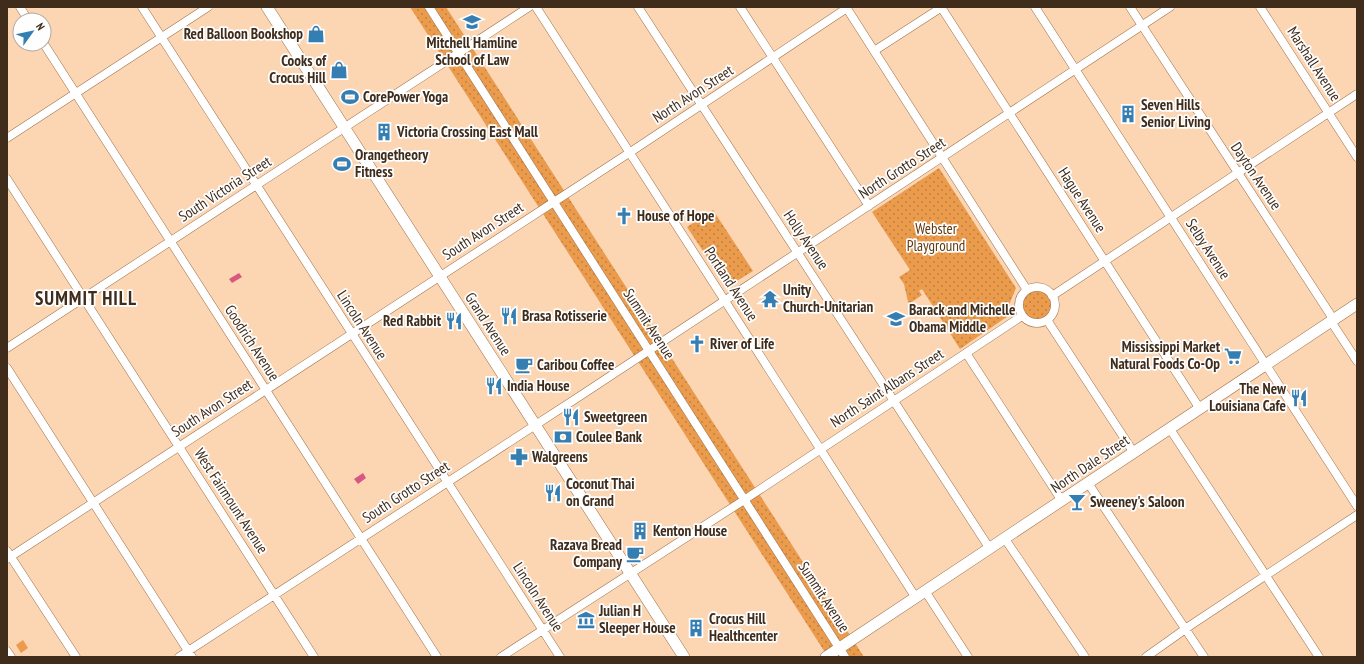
<svg xmlns="http://www.w3.org/2000/svg" width="1364" height="664" font-family="'PT Sans Narrow',sans-serif">
<style>
.grass{fill:#eb9b4c}
.park{fill:url(#park-dots)}
.water{fill:#d75881}
.lines{fill:none;stroke-linecap:round;stroke-linejoin:round}
.minor-casing{stroke:#9f734c;stroke-width:9}
.major-casing{stroke:#9f734c;stroke-width:12}
.minor{stroke:#fff;stroke-width:8}
.major{stroke:#fff;stroke-width:11}
.labels{text-anchor:middle;stroke-width:3.5;stroke-linejoin:round;paint-order:stroke}
.poi-label{font-size:15px;font-weight:bold;fill:#3f2c1b;stroke:#fefefe;text-anchor:start}
.street-label{font-size:15px;fill:#3f2c1b;stroke:#fefefe}
.park-label{font-size:15px;fill:#613a10;stroke:#fefefe}
.district-label{font-size:19px;font-weight:bold;letter-spacing:1px;fill:#3f2c1b;stroke:#fefefe}
</style>
<defs>
<pattern id="park-dots" width="8" height="8" patternUnits="userSpaceOnUse"><rect width="8" height="8" fill="#eb9b4c"/><path d="M2 2h.1M6 6h.1" fill="none" stroke="#c07f3e" stroke-width="1.8" stroke-linecap="round"/></pattern>
</defs>
<rect width="100%" height="100%" fill="#fcd5b3"/>
<path class="grass" d="M23 640 28 648 21 653 16 645Z"/>
<path class="park" d="M410 7H446L864 657H828Z
M939 168 1016 288 1009 305 1011 314 960 349 922 289 919 291 922 295 909 304 908 302 904 284 899 277 910 270 872 212Z
M713 210 753 271 727 287 687 227Z
M1023 305a14 14 0 1 1 28 0a14 14 0 1 1-28 0Z"/>
<path class="water" d="M239 273 242 277 232 283 229 279Z
M363 473 366 478 358 484 354 479Z"/>
<g class="lines">
<g class="minor-casing">
<path id="minor" d="M20 7 28 20
M142 7 560 657
M429 7 845 657
M536 7 916 598
M638 7 990 549
M740 7 869 206
M846 7 1027 290
M941 7 1200 409
M1035 7 1357 506
M1130 7 1330 314 1334 326 1357 361
M1260 7 1357 157
M44 44 437 657
M874 51 942 7
M7 138 208 7
M7 179 314 657
M1019 305a18 18 0 1 1 36 0a18 18 0 1 1-36 0Z
M1052 296 1357 94
M1047 320 1134 453
M7 348 529 7
M966 353 1062 501
M7 368 192 657
M1170 429 1319 657
M1088 483 1204 657
M1005 539 1085 657
M7 551 76 657
M7 559 629 153 847 8
M925 591 968 657
M7 651 11 657
M179 657 580 396 1170 7
M501 657 741 502 1022 316
M1146 657 1191 625 1357 515"/>
</g>
<g class="major-casing">
<path id="major" d="M267 7 684 657
M826 657 1357 304"/>
</g>
<use href="#minor" class="minor"/>
<use href="#major" class="major"/>
</g>
<defs>
<g id="university-bare" transform="scale(1.38)"><path d="M0-5L7-2L0 1L-7-2ZM-4 1L0 2.5L4 1V4Q0 6-4 4Z" fill="#357eb2" stroke="#fefefe" stroke-width="2.5" paint-order="stroke"/></g>
<g id="shop-bare" transform="scale(1.38)"><path d="M-5-2.5h2.3a2.7 3.5 0 0 1 5.4 0H5L5.5 6h-11ZM-1.5-2.5h3a1.5 2.3 0 0 0-3 0Z" fill="#357eb2" stroke="#fefefe" stroke-width="2.5" paint-order="stroke"/></g>
<g id="stadium-bare" transform="scale(1.38)"><path d="M0-5a6.5 5 0 1 0 0 10a6.5 5 0 1 0 0-10ZM-3.5-1.8h7v3.6h-7Z" fill="#357eb2" stroke="#fefefe" stroke-width="2.5" paint-order="stroke"/></g>
<g id="building-bare" transform="scale(1.38)"><path d="M-4-6H4V6H1V3H-1V6H-4ZM-2.5-4.3h1.7v1.8h-1.7ZM.8-4.3h1.7v1.8H.8ZM-2.5-1h1.7V.8h-1.7ZM.8-1h1.7V.8H.8Z" fill="#357eb2" stroke="#fefefe" stroke-width="2.5" paint-order="stroke"/></g>
<g id="church-bare" transform="scale(1.38)"><path d="M-1.2-6h2.4v3.5h3.3v2.4h-3.3V6h-2.4V-.1h-3.3v-2.4h3.3Z" fill="#357eb2" stroke="#fefefe" stroke-width="2.5" paint-order="stroke"/></g>
<g id="temple-bare" transform="scale(1.38)"><path d="M0-6L5-2H3V0L6.5 2.5H4V6H1.5V3h-3V6H-4V2.5H-6.5L-3 0V-2H-5Z" fill="#357eb2" stroke="#fefefe" stroke-width="2.5" paint-order="stroke"/></g>
<g id="restaurant-bare" transform="scale(1.38)"><path d="M-5-6h1v4h1v-4h1v4h1v-4h1v5L-1.5 .5V6h-2V.5L-5-1ZM5-6V6H3V1.5H1.5Q1.5-4 5-6Z" fill="#357eb2" stroke="#fefefe" stroke-width="2.5" paint-order="stroke"/></g>
<g id="school-bare" transform="scale(1.38)"><path d="M0-5L7-2L0 1L-7-2ZM-4 1L0 2.5L4 1V4Q0 6-4 4Z" fill="#357eb2" stroke="#fefefe" stroke-width="2.5" paint-order="stroke"/></g>
<g id="supermarket-bare" transform="scale(1.38)"><path d="M-6-5.5h2.5l.6 2H6L4.5 2H-2.5L-4.4-4H-6ZM-1.5 3.2a1.3 1.3 0 1 0 .1 0ZM3 3.2a1.3 1.3 0 1 0 .1 0Z" fill="#357eb2" stroke="#fefefe" stroke-width="2.5" paint-order="stroke"/></g>
<g id="cafe-bare" transform="scale(1.38)"><path d="M-5.5-4.5H6V0H3Q3 3.5 0 3.5H-2.5Q-5.5 3.5-5.5 0ZM3-3.2v2h1.7v-2ZM-6 4.5H4V6H-6Z" fill="#357eb2" stroke="#fefefe" stroke-width="2.5" paint-order="stroke"/></g>
<g id="bank-bare" transform="scale(1.38)"><path d="M-6-4H6V4H-6ZM0-2.3a2.3 2.3 0 1 0 0 4.6a2.3 2.3 0 1 0 0-4.6Z" fill="#357eb2" stroke="#fefefe" stroke-width="2.5" paint-order="stroke"/></g>
<g id="pharmacy-bare" transform="scale(1.38)"><path d="M-2-6h4v4h4v4h-4v4h-4v-4h-4v-4h4Z" fill="#357eb2" stroke="#fefefe" stroke-width="2.5" paint-order="stroke"/></g>
<g id="bar-bare" transform="scale(1.38)"><path d="M-6-5H6L.8 .8V4.5H3.5V6h-7V4.5H-.8V.8Z" fill="#357eb2" stroke="#fefefe" stroke-width="2.5" paint-order="stroke"/></g>
<g id="museum-bare" transform="scale(1.38)"><path d="M0-6L6-3V-2H-6V-3ZM-5-1h2V3h-2ZM-1-1h2V3h-2ZM3-1h2V3H3ZM-6 4H6V6H-6Z" fill="#357eb2" stroke="#fefefe" stroke-width="2.5" paint-order="stroke"/></g>
</defs>
<g fill-rule="evenodd">
<use href="#university-bare" x="472" y="22"/>
<use href="#shop-bare" x="316" y="34"/>
<use href="#shop-bare" x="339" y="70"/>
<use href="#stadium-bare" x="350" y="97"/>
<use href="#building-bare" x="1128" y="114"/>
<use href="#building-bare" x="384" y="132"/>
<use href="#stadium-bare" x="342" y="164"/>
<use href="#church-bare" x="624" y="216"/>
<use href="#temple-bare" x="770" y="299"/>
<use href="#restaurant-bare" x="509" y="316"/>
<use href="#school-bare" x="896" y="319"/>
<use href="#restaurant-bare" x="454" y="321"/>
<use href="#church-bare" x="697" y="344"/>
<use href="#supermarket-bare" x="1233" y="356"/>
<use href="#cafe-bare" x="524" y="365"/>
<use href="#restaurant-bare" x="494" y="386"/>
<use href="#restaurant-bare" x="1299" y="398"/>
<use href="#restaurant-bare" x="571" y="417"/>
<use href="#bank-bare" x="563" y="437"/>
<use href="#pharmacy-bare" x="519" y="457"/>
<use href="#restaurant-bare" x="553" y="493"/>
<use href="#bar-bare" x="1077" y="502"/>
<use href="#building-bare" x="640" y="531"/>
<use href="#cafe-bare" x="635" y="554"/>
<use href="#museum-bare" x="586" y="620"/>
<use href="#building-bare" x="696" y="628"/>
</g>
<g class="labels">
<g class="poi-label">
<text x="303" y="39" text-anchor="end">Red Balloon Bookshop</text>
<text x="472" y="48" text-anchor="middle">Mitchell Hamline<tspan x="472" dy="17">School of Law</tspan></text>
<text x="326" y="66" text-anchor="end">Cooks of<tspan x="326" dy="17">Crocus Hill</tspan></text>
<text x="363" y="102">CorePower Yoga</text>
<text x="1141" y="110">Seven Hills<tspan x="1141" dy="17">Senior Living</tspan></text>
<text x="397" y="137">Victoria Crossing East Mall</text>
<text x="355" y="160">Orangetheory<tspan x="355" dy="17">Fitness</tspan></text>
<text x="637" y="221">House of Hope</text>
<text x="783" y="295">Unity<tspan x="783" dy="17">Church-Unitarian</tspan></text>
<text x="909" y="315">Barack and Michelle<tspan x="909" dy="17">Obama Middle</tspan></text>
<text x="522" y="321">Brasa Rotisserie</text>
<text x="441" y="326" text-anchor="end">Red Rabbit</text>
<text x="710" y="349">River of Life</text>
<text x="1220" y="352" text-anchor="end">Mississippi Market<tspan x="1220" dy="17">Natural Foods Co-Op</tspan></text>
<text x="537" y="370">Caribou Coffee</text>
<text x="507" y="391">India House</text>
<text x="1286" y="394" text-anchor="end">The New<tspan x="1286" dy="17">Louisiana Cafe</tspan></text>
<text x="584" y="422">Sweetgreen</text>
<text x="576" y="442">Coulee Bank</text>
<text x="532" y="462">Walgreens</text>
<text x="566" y="489">Coconut Thai<tspan x="566" dy="17">on Grand</tspan></text>
<text x="1090" y="507">Sweeney's Saloon</text>
<text x="653" y="536">Kenton House</text>
<text x="622" y="550" text-anchor="end">Razava Bread<tspan x="622" dy="17">Company</tspan></text>
<text x="599" y="616">Julian H<tspan x="599" dy="17">Sleeper House</tspan></text>
<text x="709" y="624">Crocus Hill<tspan x="709" dy="17">Healthcenter</tspan></text>
</g>
<g class="street-label">
<text transform="translate(1314 64) rotate(57)" y="5">Marshall Avenue</text>
<text transform="translate(693 94) rotate(-33)" y="5">North Avon Street</text>
<text transform="translate(902 168) rotate(-33)" y="5">North Grotto Street</text>
<text transform="translate(1256 176) rotate(56)" y="5">Dayton Avenue</text>
<text transform="translate(225 189) rotate(-33)" y="5">South Victoria Street</text>
<text transform="translate(1082 200) rotate(57)" y="5">Hague Avenue</text>
<text transform="translate(483 231) rotate(-33)" y="5">South Avon Street</text>
<text transform="translate(806 240) rotate(56)" y="5">Holly Avenue</text>
<text transform="translate(1208 249) rotate(57)" y="5">Selby Avenue</text>
<text transform="translate(731 284) rotate(57)" y="5">Portland Avenue</text>
<text transform="translate(488 324) rotate(57)" y="5">Grand Avenue</text>
<text transform="translate(649 324) rotate(57)" y="5">Summit Avenue</text>
<text transform="translate(362 325) rotate(57)" y="5">Lincoln Avenue</text>
<text transform="translate(252 343) rotate(57)" y="5">Goodrich Avenue</text>
<text transform="translate(887 388) rotate(-33)" y="5">North Saint Albans Street</text>
<text transform="translate(212 408) rotate(-33)" y="5">South Avon Street</text>
<text transform="translate(1090 464) rotate(-34)" y="5">North Dale Street</text>
<text transform="translate(406 492) rotate(-33)" y="5">South Grotto Street</text>
<text transform="translate(231 501) rotate(57)" y="5">West Fairmount Avenue</text>
<text transform="translate(538 597) rotate(57)" y="5">Lincoln Avenue</text>
<text transform="translate(824 597) rotate(57)" y="5">Summit Avenue</text>
</g>
<g class="park-label">
<text x="936" y="234">Webster<tspan x="936" dy="17">Playground</tspan></text>
</g>
<g class="district-label">
<text x="86" y="305">SUMMIT HILL</text>
</g>
</g>
<rect width="1364" height="664" fill="none" stroke="#3f2c1b" stroke-width="16"/>
<g transform="translate(32 32) rotate(57)"><circle r="19" fill="#fefefe" stroke="#b2aaa3"/>
<path d="M0-3L7 15L0 10L-7 15Z" fill="#357eb2"/>
<text y="-6" font-size="11" font-weight="bold" text-anchor="middle" fill="#3f2c1b">N</text>
</g>
</svg>
